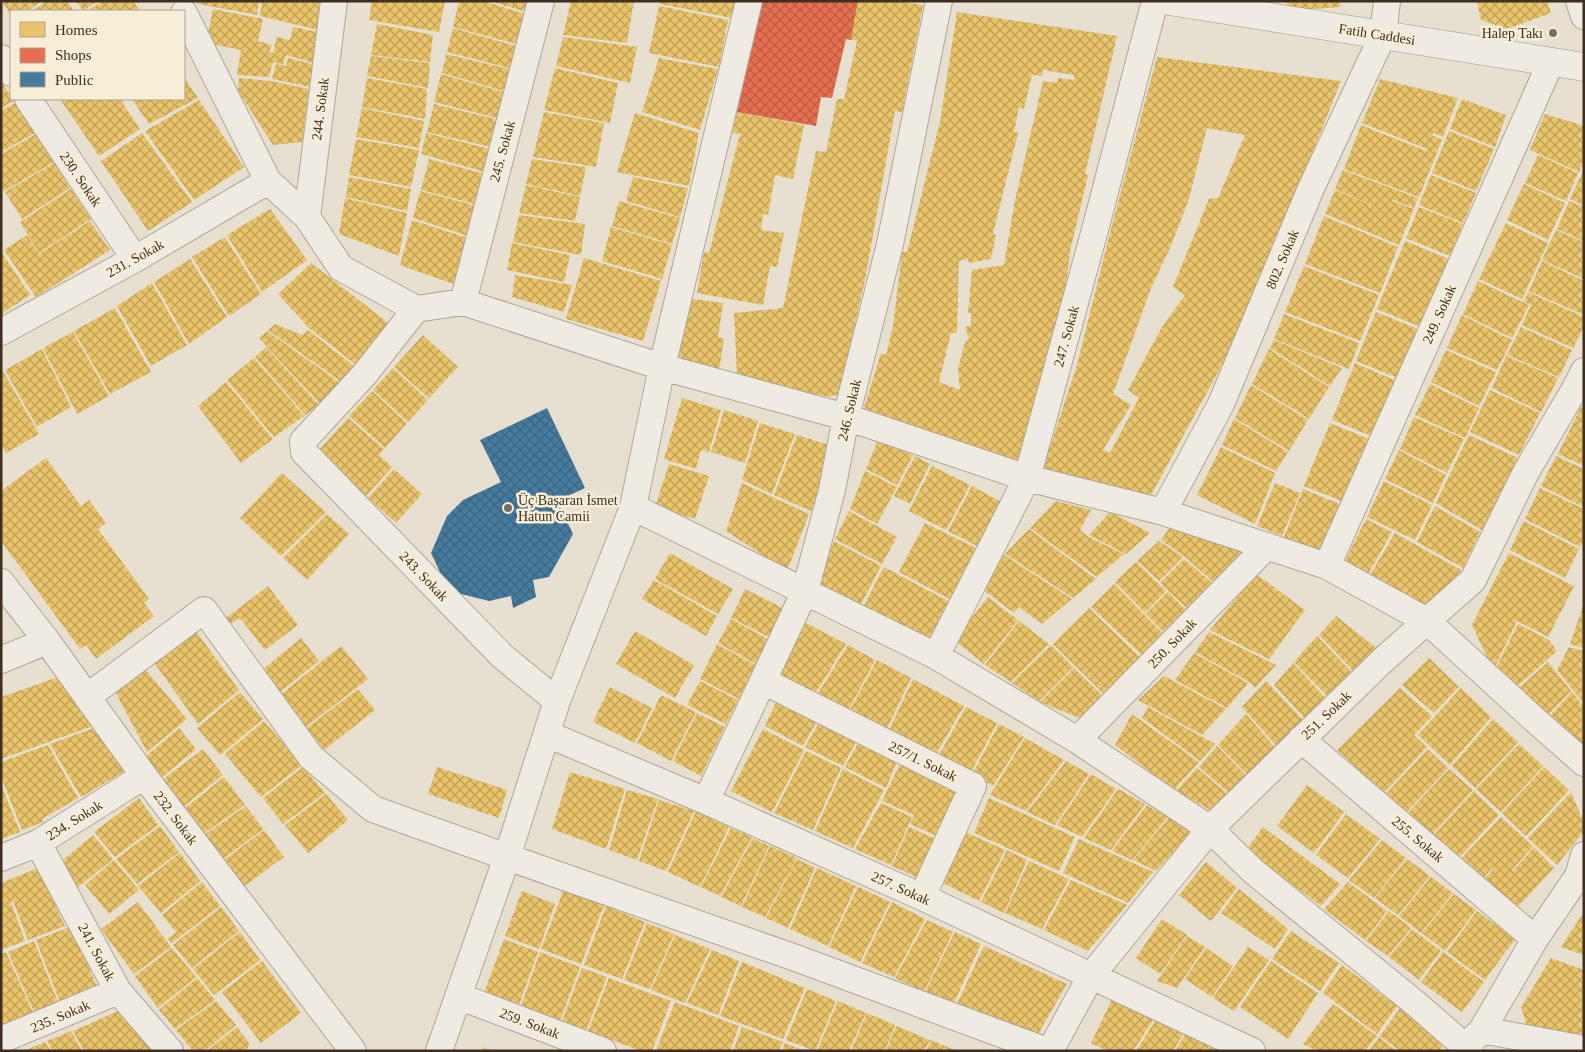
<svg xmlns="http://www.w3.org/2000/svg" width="1585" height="1052" font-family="Georgia,serif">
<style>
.homes{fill:url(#homes-cross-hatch);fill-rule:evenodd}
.shops{fill:url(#shops-cross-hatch)}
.public{fill:url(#public-cross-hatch)}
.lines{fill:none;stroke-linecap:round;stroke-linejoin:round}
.minor-casing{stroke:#ada599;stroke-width:28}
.secondary-casing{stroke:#9c958a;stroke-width:29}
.minor{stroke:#efebe3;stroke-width:26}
.secondary{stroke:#efebe3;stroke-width:28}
.poi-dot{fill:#786c5e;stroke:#f7eed8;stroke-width:2}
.labels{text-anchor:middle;stroke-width:5;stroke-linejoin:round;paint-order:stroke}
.poi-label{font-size:14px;fill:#3d2e20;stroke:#f7eed8;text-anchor:end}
.street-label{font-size:14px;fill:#3d2e20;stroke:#f7eed8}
</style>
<defs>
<pattern id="homes-cross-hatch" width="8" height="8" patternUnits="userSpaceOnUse" patternTransform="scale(1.25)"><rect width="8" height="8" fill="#e9c46a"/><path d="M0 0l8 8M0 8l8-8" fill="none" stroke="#bea057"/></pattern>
<pattern id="shops-cross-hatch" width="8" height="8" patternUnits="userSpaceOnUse" patternTransform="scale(1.25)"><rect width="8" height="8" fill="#e76f51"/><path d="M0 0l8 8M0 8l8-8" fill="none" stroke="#bc5c43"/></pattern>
<pattern id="public-cross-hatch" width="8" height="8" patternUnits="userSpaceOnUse" patternTransform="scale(1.25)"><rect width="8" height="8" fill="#457b9d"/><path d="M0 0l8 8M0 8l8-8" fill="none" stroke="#3b6580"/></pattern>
</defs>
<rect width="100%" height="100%" fill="#e7e0d1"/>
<path class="homes" d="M2 1H42L27 11H11V15Z
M47 1H67L74 11H32Z
M76 1H98L83 11Z
M102 1H133L140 11H88Z
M198 1H259L257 15 198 4Z
M262 1H321L318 30 260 16Z
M372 1H445L439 32 369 20Z
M459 1H484L532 16 524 46 453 27Z
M496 1H537L533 14 496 3Z
M571 1H634L627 43 563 35Z
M660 1H746L742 20 659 4Z
M858 1H897L923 5 902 112 895 111 865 280 839 394 829 397 737 377 734 313 783 308 816 151 826 152 837 99H844L857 41 851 40Z
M1287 1H1340V7L1288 11Z
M1477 1H1547L1551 13 1507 29 1481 20Z
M659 6 728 20 719 67 649 53Z
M213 9 263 19 258 41 272 45 269 52 278 54 273 52 277 37 290 40 293 27 318 32 314 63 286 55 283 65 273 62 269 77 237 75 241 50 206 43Z
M957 12 1117 36 1085 174 1088 175 1070 251 1062 323 1035 417 1014 468 863 411 881 353 886 355 893 326 902 252H907L940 122ZM1043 70 1074 75V80L1058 78 1057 83 1043 81 1015 200 1004 265 972 270 968 313H971V325L965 327 969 339 965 342 958 369 960 390 939 382 951 333H957L959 261 968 259 969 263 991 259 996 235 993 234 1018 133 1014 132 1019 107 1024 109 1032 75 1042 76Z
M377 24 433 35 430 62 371 55Z
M453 28 523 48 517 70 447 52Z
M563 37 637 47 630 83 556 66Z
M446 54 517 71 511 93 442 73Z
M371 56 430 63 428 88 367 76Z
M1157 57 1341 81 1243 326 1151 495 1098 489 1041 474 1077 365 1112 225ZM1207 128 1245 135 1218 198 1209 199 1173 287 1185 295 1162 327 1128 390 1139 398 1110 453 1103 450 1131 405 1113 394 1151 288 1170 248 1188 202Z
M288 58 313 64 310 87 272 79 276 64 286 66Z
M659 58 718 69 700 130 642 112Z
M555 68 618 83 610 123 544 110Z
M441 74 510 94 504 120 434 102Z
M184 77 198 98 149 124 132 99H184Z
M239 78 271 81 309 89 302 142 273 145 238 91Z
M367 78 427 89 425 119 362 107Z
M1380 79 1458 98 1443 137 1433 133 1432 135 1442 140 1419 197 1344 169 1361 125 1426 151 1427 149 1362 123Z
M1 81 11 96V99L14 101 1 108Z
M60 99H120L140 129 99 156Z
M1462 99 1506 115 1495 147 1450 129Z
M199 100 244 167 194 200 145 131Z
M15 103 35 133 1 152V111Z
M434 104 503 121 495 148 427 132Z
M362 108 424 121 419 148 356 137Z
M544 112 604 123 596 167 533 157Z
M737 112 804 125 793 179 775 175 768 215 763 214 761 230 784 233 777 267 770 266 763 305 697 293 704 252 709 253 740 134 732 133Z
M635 113 699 133 689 186 617 172Z
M1545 114 1584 126V161L1579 172 1530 150Z
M1449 131 1494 149 1476 191 1432 173Z
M142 133 192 202 148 231 101 161Z
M426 133 495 150 488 173 421 154Z
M36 134 54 162 4 191 1 186V154Z
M356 139 419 150 411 187 349 175Z
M1538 155 1578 173 1566 201 1525 183Z
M429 159 489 175 479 205 421 190Z
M532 159 586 167 580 196 526 184Z
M54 163 70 188 22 219 5 192Z
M1584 169V206L1570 199Z
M1343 170 1418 198 1414 208 1393 200 1392 201 1414 209 1399 245 1325 214 1335 190 1386 211 1335 189Z
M1431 175 1476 193 1463 223 1419 205Z
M349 177 411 189 407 211 346 197Z
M633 177 688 188 680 217 626 201Z
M1524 184 1565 203 1548 240 1507 220Z
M526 185 580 197 575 221 519 213Z
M71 189 91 219 39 253 20 222Z
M420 191 478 206 468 236 413 218Z
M345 198 407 213 399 256 339 234Z
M619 201 680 218 672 244 612 226Z
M1569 201 1584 207V241L1557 229Z
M1419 207 1463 224 1450 256 1406 238Z
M270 209 307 260 262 292 227 235Z
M519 215 585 224 581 255 513 242Z
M1324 216 1398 247 1380 293 1305 264Z
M412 220 468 238 453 284 400 265Z
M90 221 110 250 36 297 4 250 27 235 39 254Z
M1506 223 1548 243 1522 299 1479 279Z
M611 227 672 245 662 279 602 261Z
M1556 230 1584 242V279L1542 260Z
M225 237 261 294 229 316 192 257Z
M1405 241 1449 259 1421 327 1377 309Z
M512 243 570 255 564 282 507 270Z
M1 251 30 295 1 314Z
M584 258 661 281 643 341 566 319Z
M190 259 227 317 189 344 154 282Z
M1542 261 1584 281V315L1529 291Z
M311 263 391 325 355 364 309 328 278 294Z
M1304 266 1379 295 1360 341 1285 312Z
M515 275 572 285 564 312 512 297Z
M1478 281 1529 305 1512 338 1463 314Z
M152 283 187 345 151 366 117 306Z
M1528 292 1584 317V327L1573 348 1522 325 1531 305 1524 302Z
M685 298 723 303 718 338H724L719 372 675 366Z
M115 308 151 372 110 394 74 331Z
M1376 312 1420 330 1400 379 1356 361Z
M1284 314 1359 343 1349 369 1274 339Z
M1462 315 1512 340 1497 370 1447 348Z
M275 324 302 335 308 330 354 366 340 381 268 330Z
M1521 327 1572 350 1559 377 1507 355Z
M267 331 339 382 320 404 259 338Z
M73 332 109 396 77 414 43 348Z
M423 335 458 367 429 398 394 367Z
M1274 340 1342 368 1330 386 1270 348Z
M266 347 319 405 305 415 255 357Z
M42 349 71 407 37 427 5 370Z
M1269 349 1329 387 1309 419 1252 384Z
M1446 350 1496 372 1479 406 1431 382Z
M1506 356 1558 378 1541 412 1492 388Z
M254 358 304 416 274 437 227 380Z
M1355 363 1399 382 1376 438 1332 420Z
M393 368 428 400 408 422 373 390Z
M3 371 39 434 6 453 1 445V372Z
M226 382 273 439 241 463 198 406Z
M1430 384 1479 408 1465 438 1415 415Z
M1251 385 1308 420 1289 451 1235 418Z
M1490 390 1540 413 1519 455 1470 432Z
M372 391 407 423 385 448 349 416Z
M682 398 721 410 709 452 701 450 696 469 664 459Z
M1581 407 1584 408V466L1558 454Z
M724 410 758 421 745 463 711 452Z
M1414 417 1464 439 1447 473 1400 449Z
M348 418 384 449 379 455 392 467 366 496 317 452Z
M1234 419 1288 452 1276 471 1222 445Z
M760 423 795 434 772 494 742 480Z
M1330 423 1369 439 1344 502 1304 486Z
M797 435 836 447 811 511 774 495Z
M1469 435 1518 458 1482 530 1436 503Z
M878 440 913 455 897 485 866 469Z
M1221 447 1275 473 1255 524 1197 495Z
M1399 450 1446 475 1433 503 1385 479Z
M915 456 930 464 910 504 894 496Z
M1556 456 1584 469V507L1541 486Z
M46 458 81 506 89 500 106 523 98 529 149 599 144 603 154 616 96 659 86 645 80 649 1 541V491Z
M669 464 709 476 695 519 655 507Z
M932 466 970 485 946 530 909 511Z
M394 469 422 494 396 523 368 498Z
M865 471 897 487 877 524 850 509Z
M282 473 326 512 281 556 240 518Z
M1384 481 1432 505 1415 540 1367 517Z
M742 483 809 514 787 571 726 531Z
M1275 483 1300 493 1282 536 1257 526Z
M972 486 1003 503 979 547 948 531Z
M1540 488 1584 509V540L1580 547 1525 519Z
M1303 489 1342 505 1323 552 1284 537Z
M1056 501 1091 510 1080 530 1087 536 1124 554 1097 577 1030 528Z
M1435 506 1480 532 1463 568 1417 542Z
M849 511 897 537 882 564 835 539Z
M1110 512 1150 533 1126 554 1089 535Z
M327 514 349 534 307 580 283 558Z
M1366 519 1392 532 1368 574 1345 561Z
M1524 521 1579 549 1565 578 1510 550Z
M925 523 978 549 951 600 899 572Z
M1173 523 1249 551 1217 585 1185 557 1161 540Z
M1029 529 1096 579 1073 598 1005 554Z
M1395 533 1461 570 1439 606 1430 607 1374 581 1370 575Z
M834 541 881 566 858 610 817 588Z
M1159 541 1183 557 1159 581 1137 561Z
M670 553 733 589 718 614 655 579Z
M1509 553 1574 586 1548 637 1517 621 1493 671 1472 625Z
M1004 555 1072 599 1042 624 1019 607 1014 613 982 589Z
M1184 559 1216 586 1191 612 1160 583Z
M1136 562 1166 591 1145 613 1115 582Z
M884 567 950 602 930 639 861 611Z
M1256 574 1305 610 1269 659 1210 630Z
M654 580 717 616 706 636 642 599Z
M1114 584 1166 637 1145 658 1091 607Z
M268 586 298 625 265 650 240 618 230 624 226 618Z
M745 589 783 608 769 637 731 618Z
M1168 592 1190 614 1167 636 1146 614Z
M988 597 1018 620 984 664 954 640Z
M1584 603V648L1570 644Z
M1089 608 1143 660 1107 697 1053 644Z
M1336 616 1384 654 1359 677 1319 635Z
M731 619 768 639 756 664 718 643Z
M1019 621 1049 644 1011 682 985 665Z
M806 623 846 644 815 694 778 676Z
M1518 624 1549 640 1557 651 1512 691 1493 674Z
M192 626 239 690 198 724 150 657Z
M635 631 694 665 675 698 616 664Z
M1209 632 1276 665 1255 688 1249 682 1195 652Z
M1317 636 1357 678 1332 701 1294 662Z
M301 638 319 661 279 693 261 671Z
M717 644 755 665 739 699 700 679Z
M848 645 875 660 848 711 817 695Z
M1051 645 1073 667 1039 701 1012 683Z
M341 646 368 679 306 727 280 695Z
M1569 647 1584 651V704L1557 670Z
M1194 653 1248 683 1227 708 1175 680Z
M1429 658 1459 687 1434 713 1402 685Z
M877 660 911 678 886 731 849 712Z
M1548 662 1571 691 1543 720 1513 693Z
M1293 663 1330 703 1309 723 1274 685Z
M1074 668 1106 699 1085 720 1040 702Z
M145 669 187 719 147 752 116 693Z
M64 675 96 725 1 759V697Z
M1164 676 1226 709 1202 735 1138 700Z
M913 679 964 706 935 756 888 732Z
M700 681 738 700 726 724 687 705Z
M1266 681 1307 724 1279 749 1242 707Z
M610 687 652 708 635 743 593 722Z
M1400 688 1432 716 1414 735 1427 747 1384 793 1337 750Z
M1461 688 1491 717 1450 765 1418 735Z
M358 689 375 710 324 750 307 728Z
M240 692 263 719 220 755 197 728Z
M1572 692 1584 707V744L1578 751 1544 722Z
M661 695 696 712 671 761 637 743Z
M777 700 817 721 803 746 765 726Z
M966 707 997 723 970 774 938 757Z
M1148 707 1215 744 1200 761 1142 718Z
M697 713 725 727 701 776 673 761Z
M1132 714 1199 762 1174 790 1115 745Z
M1246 714 1278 751 1249 777 1218 745Z
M1493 719 1518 742 1475 788 1452 766Z
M264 721 302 765 261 797 225 754Z
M820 721 857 740 843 766 805 747Z
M999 724 1024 737 993 786 972 775Z
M99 726 127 770 81 797 50 744Z
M179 728 196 749 161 778 144 758Z
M763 729 804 750 772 812 731 791Z
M1025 738 1064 760 1026 811 990 795Z
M859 741 897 761 886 788 845 767Z
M1519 744 1543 766 1501 812 1476 789Z
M48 745 78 798 42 819 43 822 22 830 1 777V762Z
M1217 746 1248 778 1230 794 1199 767Z
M203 749 223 775 183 807 162 780Z
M1428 749 1448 768 1405 814 1385 795Z
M806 751 841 768 813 830 774 813Z
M1066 761 1089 774 1055 825 1027 812Z
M900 764 962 791 941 838 910 824 914 815 882 801Z
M303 767 325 793 283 824 263 798Z
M437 767 507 790 499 818 428 794Z
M1544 767 1569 790 1526 836 1502 813Z
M1197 768 1229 795 1212 811 1176 791Z
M843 769 884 790 853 848 815 831Z
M1449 769 1473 790 1430 837 1406 815Z
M570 772 625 789 606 849 552 829Z
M1091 774 1116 789 1082 837 1057 825Z
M224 777 245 805 203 834 184 809Z
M1 784 20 832 1 839Z
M1307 785 1344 812 1314 853 1277 826Z
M1118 789 1145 804 1111 850 1084 838Z
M627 790 658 799 637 860 609 850Z
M1474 791 1499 815 1456 861 1431 838Z
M1571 792 1584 823V831L1557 865 1528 838Z
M326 794 348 820 308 853 285 825Z
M139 798 158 825 115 857 94 832Z
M989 798 1075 837 1059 871 974 833Z
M659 800 694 811 666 871 639 861Z
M881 803 912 817 891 865 855 849Z
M1147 805 1168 817 1132 860 1112 851Z
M246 806 263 829 222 860 204 835Z
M696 811 729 827 700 887 668 872Z
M1346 814 1380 839 1348 878 1316 855Z
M1501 817 1533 846 1512 870 1513 871 1534 847 1554 868 1512 913 1480 884 1493 869 1492 868 1479 883 1458 862Z
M1169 818 1193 831 1156 871 1133 860Z
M160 826 179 852 137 884 116 859Z
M909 827 940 841 923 880 892 866Z
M1263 827 1340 884 1321 906 1246 850Z
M731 828 752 837 720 896 701 887Z
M264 830 284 857 243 887 223 861Z
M961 830 1005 850 979 901 937 880Z
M93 835 113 859 76 889 57 865Z
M753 838 769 846 741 906 721 897Z
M1079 839 1153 872 1128 903 1063 873Z
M1382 840 1406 858 1374 898 1349 880Z
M770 846 797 858 765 917 742 907Z
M1007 850 1027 860 1004 913 981 902Z
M180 853 200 881 161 913 138 886Z
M797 859 815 868 788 928 766 918Z
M1407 859 1430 876 1398 915 1375 898Z
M114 860 139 890 109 914 85 885Z
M1029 861 1069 879 1042 929 1005 913Z
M1206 862 1237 888 1211 921 1179 895Z
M38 868 65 926 28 940 13 901 11 902 25 941 1 950V883Z
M817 868 856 886 828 946 790 929Z
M1431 877 1453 893 1421 933 1399 916Z
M1071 880 1127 905 1088 951 1044 930Z
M202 882 220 906 172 943 168 939 176 932 162 915Z
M1348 882 1387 911 1365 940 1324 909Z
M858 887 890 902 860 962 829 947Z
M564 889 604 905 581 964 541 949Z
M1239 889 1288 929 1275 949 1221 913Z
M522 891 555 904 539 949 505 936Z
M1454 894 1476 910 1445 951 1422 933Z
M138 902 171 947 134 974 101 929Z
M892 902 925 919 894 977 862 963Z
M606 906 645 922 622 979 584 965Z
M221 907 239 931 192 968 173 945Z
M1389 911 1411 928 1388 956 1366 941Z
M1477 911 1515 939 1485 980 1447 952Z
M1584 912V955L1561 947Z
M1162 919 1187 935 1160 974 1136 958Z
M927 920 953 932 924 992 895 978Z
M647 923 674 934 650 989 624 980Z
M72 926 97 987 60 1002 36 940Z
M1412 929 1441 951 1419 980 1389 957Z
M1291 931 1339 963 1320 991 1272 959Z
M240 932 260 960 214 995 193 969Z
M955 932 981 944 953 1005 925 992Z
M675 935 710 949 685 1003 651 990Z
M1187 936 1205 947 1184 978 1177 988 1157 981Z
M504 939 538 952 519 1005 484 993Z
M34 941 58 1002 34 1012 8 952Z
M984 946 1067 984 1033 1043 956 1006Z
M1248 947 1269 960 1234 1011 1213 998Z
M172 948 196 977 158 1008 135 976Z
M1206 948 1233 966 1212 997 1185 979Z
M712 950 739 961 718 1015 687 1003Z
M6 952 33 1013 1 1025V954Z
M540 952 580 967 560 1021 521 1006Z
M1443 952 1484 982 1462 1012 1421 982Z
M1551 958 1584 970V1036L1527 1027 1521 1007Z
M262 961 301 1013 261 1043 222 992Z
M1271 961 1318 993 1288 1039 1240 1007Z
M742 962 805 988 783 1039 720 1016Z
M1342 965 1397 1006 1377 1034 1323 993Z
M582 968 607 977 586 1031 562 1021Z
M197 978 215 1000 175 1029 159 1010Z
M609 978 671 1001 652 1051H641L588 1031Z
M807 989 836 1001 815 1051 786 1040Z
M1115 993 1157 1014 1133 1051H1107L1091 1043Z
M216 1001 236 1025 205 1051H193L176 1030Z
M838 1001 866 1013 849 1051H817Z
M675 1002 739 1026 730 1051H656Z
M1333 1004 1377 1036 1365 1051H1317L1303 1044Z
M1400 1008 1446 1041 1439 1051H1400L1380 1036Z
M123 1009 153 1051H84L73 1031Z
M867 1013 895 1025 885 1051H851Z
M1159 1015 1187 1028 1173 1051H1136Z
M896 1026 930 1040 924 1051H886Z
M237 1027 250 1044 246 1051H207Z
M742 1027 783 1042 779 1051H733Z
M1189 1029 1212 1041 1206 1051H1175Z
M71 1031 82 1051H53L47 1041Z
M1379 1037 1397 1051H1369Z
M931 1040 957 1051H926Z
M1213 1041 1232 1051H1207Z
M45 1042 51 1051H24Z
M785 1043 805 1051H782Z
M483 1047 493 1051H482Z"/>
<path class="shops" d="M762 1H858L851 40 846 39 832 98 821 97 816 126 737 112Z"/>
<path class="public" d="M547 408 585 488 557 501 573 534 549 577 533 580 536 597 513 608 511 596 489 601 449 591 431 553 447 516 463 500 501 482 480 440Z"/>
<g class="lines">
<g class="minor-casing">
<path id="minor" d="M1579 1 1584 16
M184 13 268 181 307 217 341 268 416 309 463 302 662 367 846 417 1027 478 1163 512 1327 566 1427 621 1535 720 1584 763
M1 58 11 73
M28 99 135 259
M307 217 334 1
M463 302 541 1
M416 309 364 375 303 441 304 452 502 656 557 701
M1 332 135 259 268 181
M633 507 936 656 1077 740 1210 829 1253 871 1415 1003 1470 1051
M1163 512 1221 404 1312 186 1383 35 1387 1
M1327 566 1551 62
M1 582 47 641 144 776 353 1051
M936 656 1027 478 1096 226 1155 1
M1 660 47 641
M763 681 973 786 922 897
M87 697 204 610 311 757 373 809 507 857 793 957 1047 1051
M547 734 706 801 922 897 1252 1051
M1301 739 1535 939
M1077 740 1267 546
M706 801 763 681 805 591 832 490 846 417 890 244 939 1
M38 843 118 991 170 1051
M1 858 38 843 144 776
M458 996 603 1051
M1482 1030 1584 1049
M1 1040 118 991
M439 1051 507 857 557 701 633 507 662 367 749 1
M1050 1051 1091 976 1210 829 1382 661 1473 580 1526 472 1576 387 1584 371
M1461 1051 1482 1030 1535 939 1578 876 1584 855"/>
</g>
<g class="secondary-casing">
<path id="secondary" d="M1169 1 1584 67"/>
</g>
<use href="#minor" class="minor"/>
<use href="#secondary" class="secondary"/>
</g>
<g class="poi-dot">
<circle cx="1553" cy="33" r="5"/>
<circle cx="508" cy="508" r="5"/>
</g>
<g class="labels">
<g class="poi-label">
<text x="1543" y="38">Halep Takı</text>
<text x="518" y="505" text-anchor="start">Üç Başaran İsmet<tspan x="518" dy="16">Hatun Camii</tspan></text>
</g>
<g class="street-label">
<text transform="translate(1377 34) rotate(9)" y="5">Fatih Caddesi</text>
<text transform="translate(320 109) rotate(-83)" y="5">244. Sokak</text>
<text transform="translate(502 151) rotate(-75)" y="5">245. Sokak</text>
<text transform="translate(81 179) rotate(56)" y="5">230. Sokak</text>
<text transform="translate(135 258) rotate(-29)" y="5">231. Sokak</text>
<text transform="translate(1282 259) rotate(-67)" y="5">802. Sokak</text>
<text transform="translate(1439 314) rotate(-66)" y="5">249. Sokak</text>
<text transform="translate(1066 336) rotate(-75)" y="5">247. Sokak</text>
<text transform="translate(849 410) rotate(-77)" y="5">246. Sokak</text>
<text transform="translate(424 576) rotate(46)" y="5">243. Sokak</text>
<text transform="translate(1172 643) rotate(-46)" y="5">250. Sokak</text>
<text transform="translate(1326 715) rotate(-44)" y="5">251. Sokak</text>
<text transform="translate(923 761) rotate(26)" y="5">257/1. Sokak</text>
<text transform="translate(176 818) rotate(53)" y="5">232. Sokak</text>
<text transform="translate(74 820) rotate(-32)" y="5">234. Sokak</text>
<text transform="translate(1418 839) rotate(40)" y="5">255. Sokak</text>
<text transform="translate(901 888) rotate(24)" y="5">257. Sokak</text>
<text transform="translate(97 952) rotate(62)" y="5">241. Sokak</text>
<text transform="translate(60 1016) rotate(-23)" y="5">235. Sokak</text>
<text transform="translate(530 1023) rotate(21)" y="5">259. Sokak</text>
</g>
</g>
<rect width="1585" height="1052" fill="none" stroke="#3d2e20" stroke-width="5"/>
<rect x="10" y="10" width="175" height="90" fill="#f7eed8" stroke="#ada18e"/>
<rect x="20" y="22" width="25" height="15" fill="#e9c46a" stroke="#ada18e"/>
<text x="55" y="35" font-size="15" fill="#3d2e20">Homes</text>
<rect x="20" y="48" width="25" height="15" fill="#e76f51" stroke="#ada18e"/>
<text x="55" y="60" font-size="15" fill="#3d2e20">Shops</text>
<rect x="20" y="72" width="25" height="15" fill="#457b9d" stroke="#ada18e"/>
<text x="55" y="85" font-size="15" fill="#3d2e20">Public</text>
</svg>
